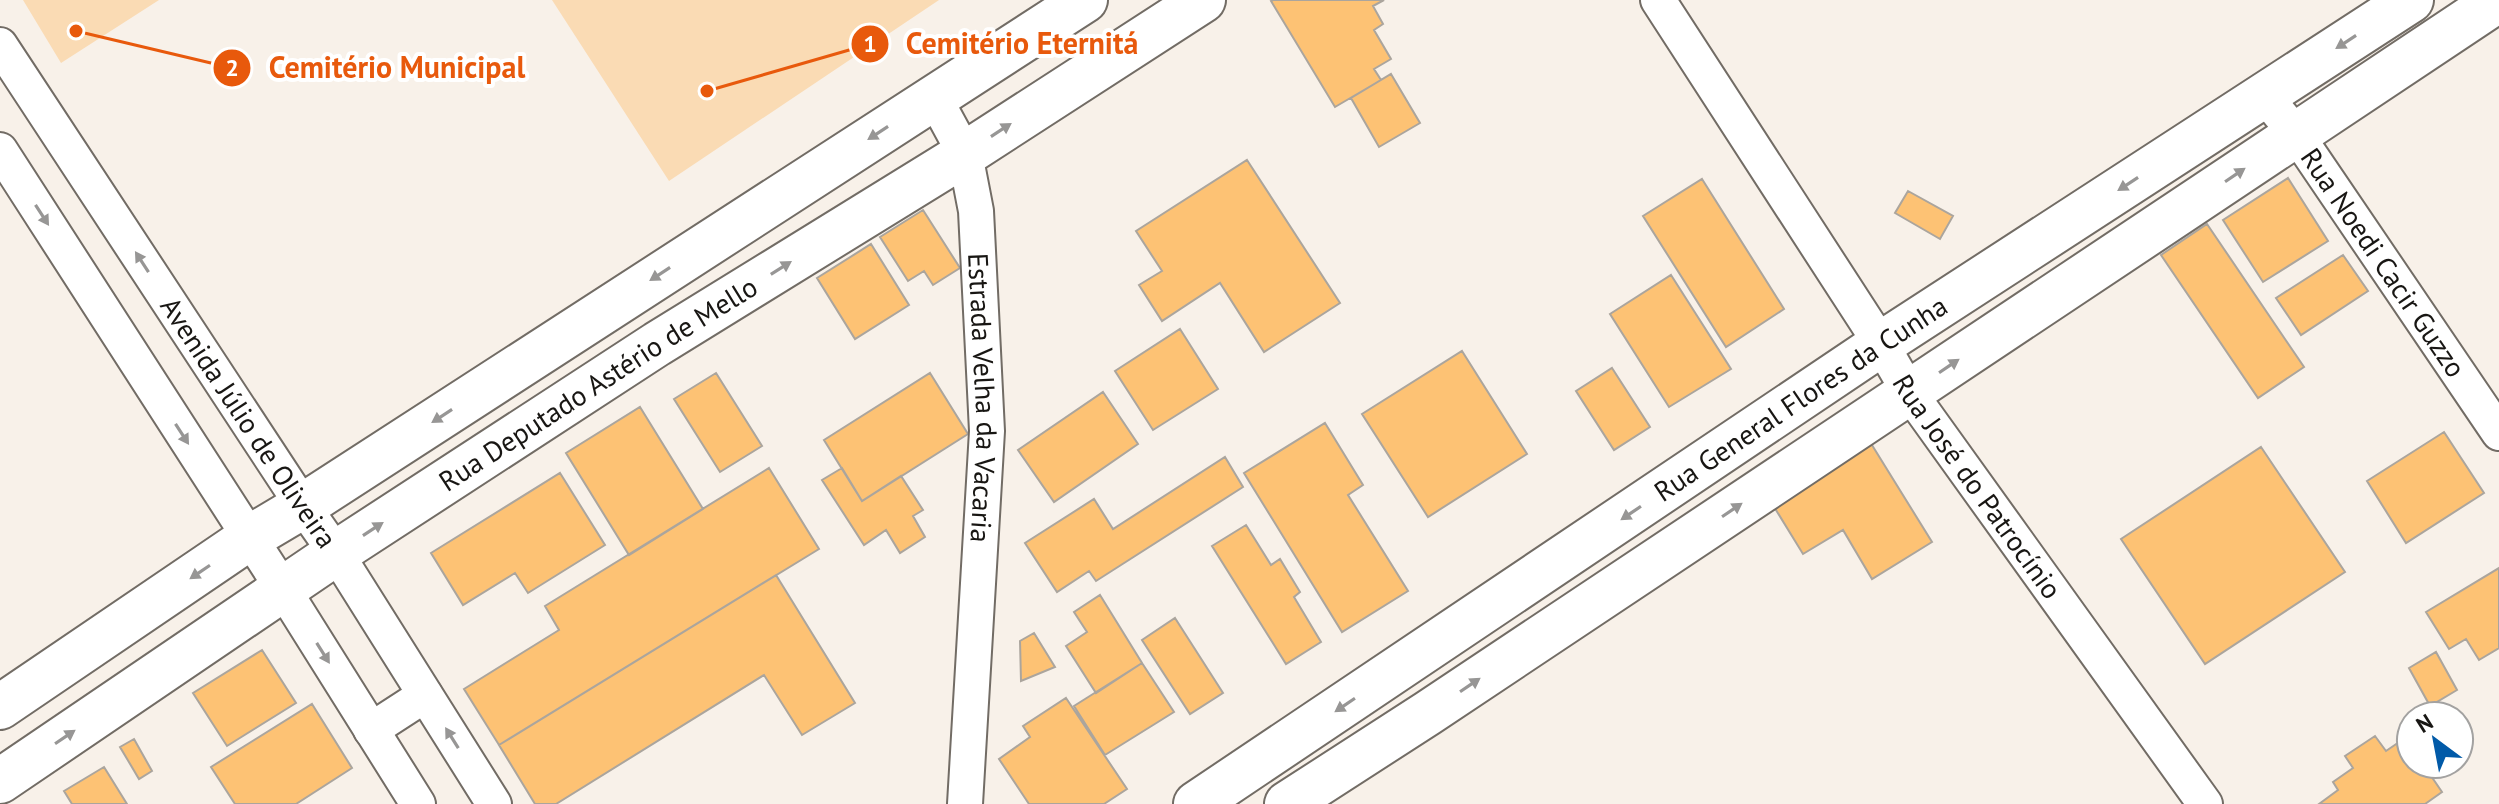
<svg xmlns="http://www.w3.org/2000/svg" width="2499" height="804" font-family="'PT Sans',sans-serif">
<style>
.green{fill:#fadbb4}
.building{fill:#fdc274;stroke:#aba59d;stroke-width:2}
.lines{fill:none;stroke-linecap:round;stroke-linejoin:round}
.street-casing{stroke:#726c65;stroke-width:38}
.secondary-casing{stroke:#726c65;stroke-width:48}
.street{stroke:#fff;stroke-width:34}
.secondary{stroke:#fff;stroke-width:44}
.oneway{fill:#979695}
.labels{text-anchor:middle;stroke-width:8;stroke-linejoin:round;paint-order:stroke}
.street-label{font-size:28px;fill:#181613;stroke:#fff}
.leader{fill:none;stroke:#e8590c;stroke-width:3}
.callout-dot{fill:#e8590c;stroke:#fff;stroke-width:3}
.mark-label{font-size:24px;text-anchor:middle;font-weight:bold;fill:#fff}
.callout-label{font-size:30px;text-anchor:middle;font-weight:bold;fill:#e8590c;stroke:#fff;stroke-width:8;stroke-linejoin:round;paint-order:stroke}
</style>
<rect width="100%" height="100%" fill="#f8f1e9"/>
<path class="green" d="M23 0H159L61 63Z
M552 0H939L669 181Z"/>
<path class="building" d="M1273 0H1384L1373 6 1383 24 1374 30 1391 59 1374 69 1381 80 1335 107 1271 1Z
M1391 74 1420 123 1379 147 1351 98Z
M1247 160 1340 303 1264 352 1220 283 1162 321 1139 285 1162 271 1136 231Z
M2288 178 2328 241 2263 282 2223 220Z
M1702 179 1784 309 1726 347 1643 216Z
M1908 191 1953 216 1940 239 1895 213Z
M923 210 960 268 933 285 924 271 908 281 880 237Z
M2207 224 2304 367 2258 398 2161 255Z
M871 244 909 305 855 339 817 278Z
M2343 255 2368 291 2301 335 2276 298Z
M1671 275 1731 369 1669 407 1610 314Z
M1180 329 1218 389 1153 430 1115 371Z
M1462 351 1527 454 1428 517 1362 414Z
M1612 368 1650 427 1614 450 1576 391Z
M716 373 762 446 720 472 674 399Z
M930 373 968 434 862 501 824 440Z
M1103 392 1138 444 1054 502 1018 450Z
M640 407 703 509 629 555 566 453Z
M1325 423 1363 485 1348 495 1408 591 1342 632 1244 473Z
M2444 432 2484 493 2406 543 2367 481Z
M1867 437 1932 542 1872 579 1843 530 1803 554 1768 497Z
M2261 447 2345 572 2205 664 2121 539Z
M1225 457 1243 487 1096 581 1089 571 1057 592 1025 543 1094 499 1113 529Z
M769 468 819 549 499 745 464 689 559 630 545 606Z
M842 468 862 501 901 476 923 510 913 516 925 537 900 553 886 530 864 545 822 480Z
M560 473 605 545 528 593 515 573 463 605 431 553Z
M1246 525 1271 565 1280 559 1300 592 1294 597 1321 642 1286 664 1212 546Z
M2499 568V648L2479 660 2466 639 2449 649 2426 612Z
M776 575 855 703 802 735 764 675 556 804H535L499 745Z
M1100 595 1142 663 1096 693 1066 646 1087 632 1074 612Z
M1175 618 1223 693 1190 714 1142 640Z
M1034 633 1055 667 1021 681 1020 641Z
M262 650 296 703 227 746 193 693Z
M2436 652 2457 690 2430 706 2409 668Z
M1142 663 1174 712 1105 755 1074 706Z
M1066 698 1127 789 1104 804H1029L999 759 1030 737 1023 726Z
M312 704 352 768 296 804H235L211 767Z
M2411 734V764H2436L2427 770 2442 792 2425 804H2319L2338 790 2333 782 2353 768 2345 756 2375 736 2386 751Z
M134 739 152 771 139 779 120 747Z
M104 767 127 804H72L64 791Z"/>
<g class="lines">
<g class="street-casing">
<g id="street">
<path id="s1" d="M1658 0 1881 344 1909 392 2205 804"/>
<path id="s2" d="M0 45 303 506 336 553 494 804"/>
<path id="s3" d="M2264 95 2296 134 2499 433"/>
<path id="s4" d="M934 97 965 154 976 211 987 431 965 804"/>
<path d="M0 150 283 589 418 804"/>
<path d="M371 730 425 695"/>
</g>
</g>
<g class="secondary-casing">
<g id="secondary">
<path d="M0 707 249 538 303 506 1085 0"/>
<path id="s5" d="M0 781 336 553 657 344 965 154 1203 0"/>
<path id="s6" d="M1196 804 1881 344 2411 0"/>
<path d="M1287 804 1428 713 2498 0"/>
</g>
</g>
<use href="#street" class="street"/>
<use href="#secondary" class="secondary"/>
</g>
<defs><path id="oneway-solid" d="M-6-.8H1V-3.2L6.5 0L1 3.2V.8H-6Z" transform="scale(2)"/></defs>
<g class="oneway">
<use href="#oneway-solid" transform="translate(2346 42) rotate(147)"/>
<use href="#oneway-solid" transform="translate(1001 130) rotate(-33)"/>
<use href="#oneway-solid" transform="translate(878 133) rotate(147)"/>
<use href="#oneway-solid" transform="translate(2235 175) rotate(-34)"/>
<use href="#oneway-solid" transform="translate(2128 184) rotate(147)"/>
<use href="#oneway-solid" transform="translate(42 215) rotate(57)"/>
<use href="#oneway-solid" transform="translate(142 262) rotate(-123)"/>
<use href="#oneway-solid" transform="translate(781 268) rotate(-32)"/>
<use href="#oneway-solid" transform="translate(660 274) rotate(147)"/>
<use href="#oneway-solid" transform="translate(1949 366) rotate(-34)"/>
<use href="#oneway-solid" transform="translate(442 416) rotate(147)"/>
<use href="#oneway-solid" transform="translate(182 434) rotate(57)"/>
<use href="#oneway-solid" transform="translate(1732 510) rotate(-34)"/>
<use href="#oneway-solid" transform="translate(1631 513) rotate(146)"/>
<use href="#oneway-solid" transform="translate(373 529) rotate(-33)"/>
<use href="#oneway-solid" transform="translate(200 572) rotate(146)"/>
<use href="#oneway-solid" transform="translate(323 653) rotate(58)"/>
<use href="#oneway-solid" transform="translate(1470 685) rotate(-34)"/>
<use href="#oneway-solid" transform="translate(1345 705) rotate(146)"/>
<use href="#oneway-solid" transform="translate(65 737) rotate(-34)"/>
<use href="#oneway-solid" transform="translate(452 738) rotate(-122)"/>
</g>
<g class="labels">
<g class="street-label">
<text dy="10" stroke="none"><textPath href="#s3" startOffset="206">Rua Noedi Cacir Guzzo</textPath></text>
<text dy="10" stroke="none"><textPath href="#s5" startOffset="718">Rua Deputado Astério de Mello</textPath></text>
<text dy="10" stroke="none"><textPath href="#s4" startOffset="310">Estrada Velha da Vacaria</textPath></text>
<text dy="10" stroke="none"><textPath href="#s6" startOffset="728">Rua General Flores da Cunha</textPath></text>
<text dy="10" stroke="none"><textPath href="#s2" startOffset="452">Avenida Júlio de Oliveira</textPath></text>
<text dy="10" stroke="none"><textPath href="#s1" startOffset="582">Rua José do Patrocínio</textPath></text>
</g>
</g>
<path class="leader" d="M707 91L870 44M76 31L232 68"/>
<g class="callout-dot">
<circle cx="707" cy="91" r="8"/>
<circle cx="76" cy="31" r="8"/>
<circle cx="870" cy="44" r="20"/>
<circle cx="232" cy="68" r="20"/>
</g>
<g class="mark-label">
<text x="870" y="52">1</text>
<text x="232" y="76">2</text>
</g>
<g class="callout-label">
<text x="1022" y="54">Cemitério Eternitá</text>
<text x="397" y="78">Cemitério Municipal</text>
</g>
<g transform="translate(2435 740) rotate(328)"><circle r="38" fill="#ffffff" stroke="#a3a2a1" stroke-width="2"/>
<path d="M0-6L14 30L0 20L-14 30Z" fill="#015aa8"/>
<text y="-12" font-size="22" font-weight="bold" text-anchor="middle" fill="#181613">N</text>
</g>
</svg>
